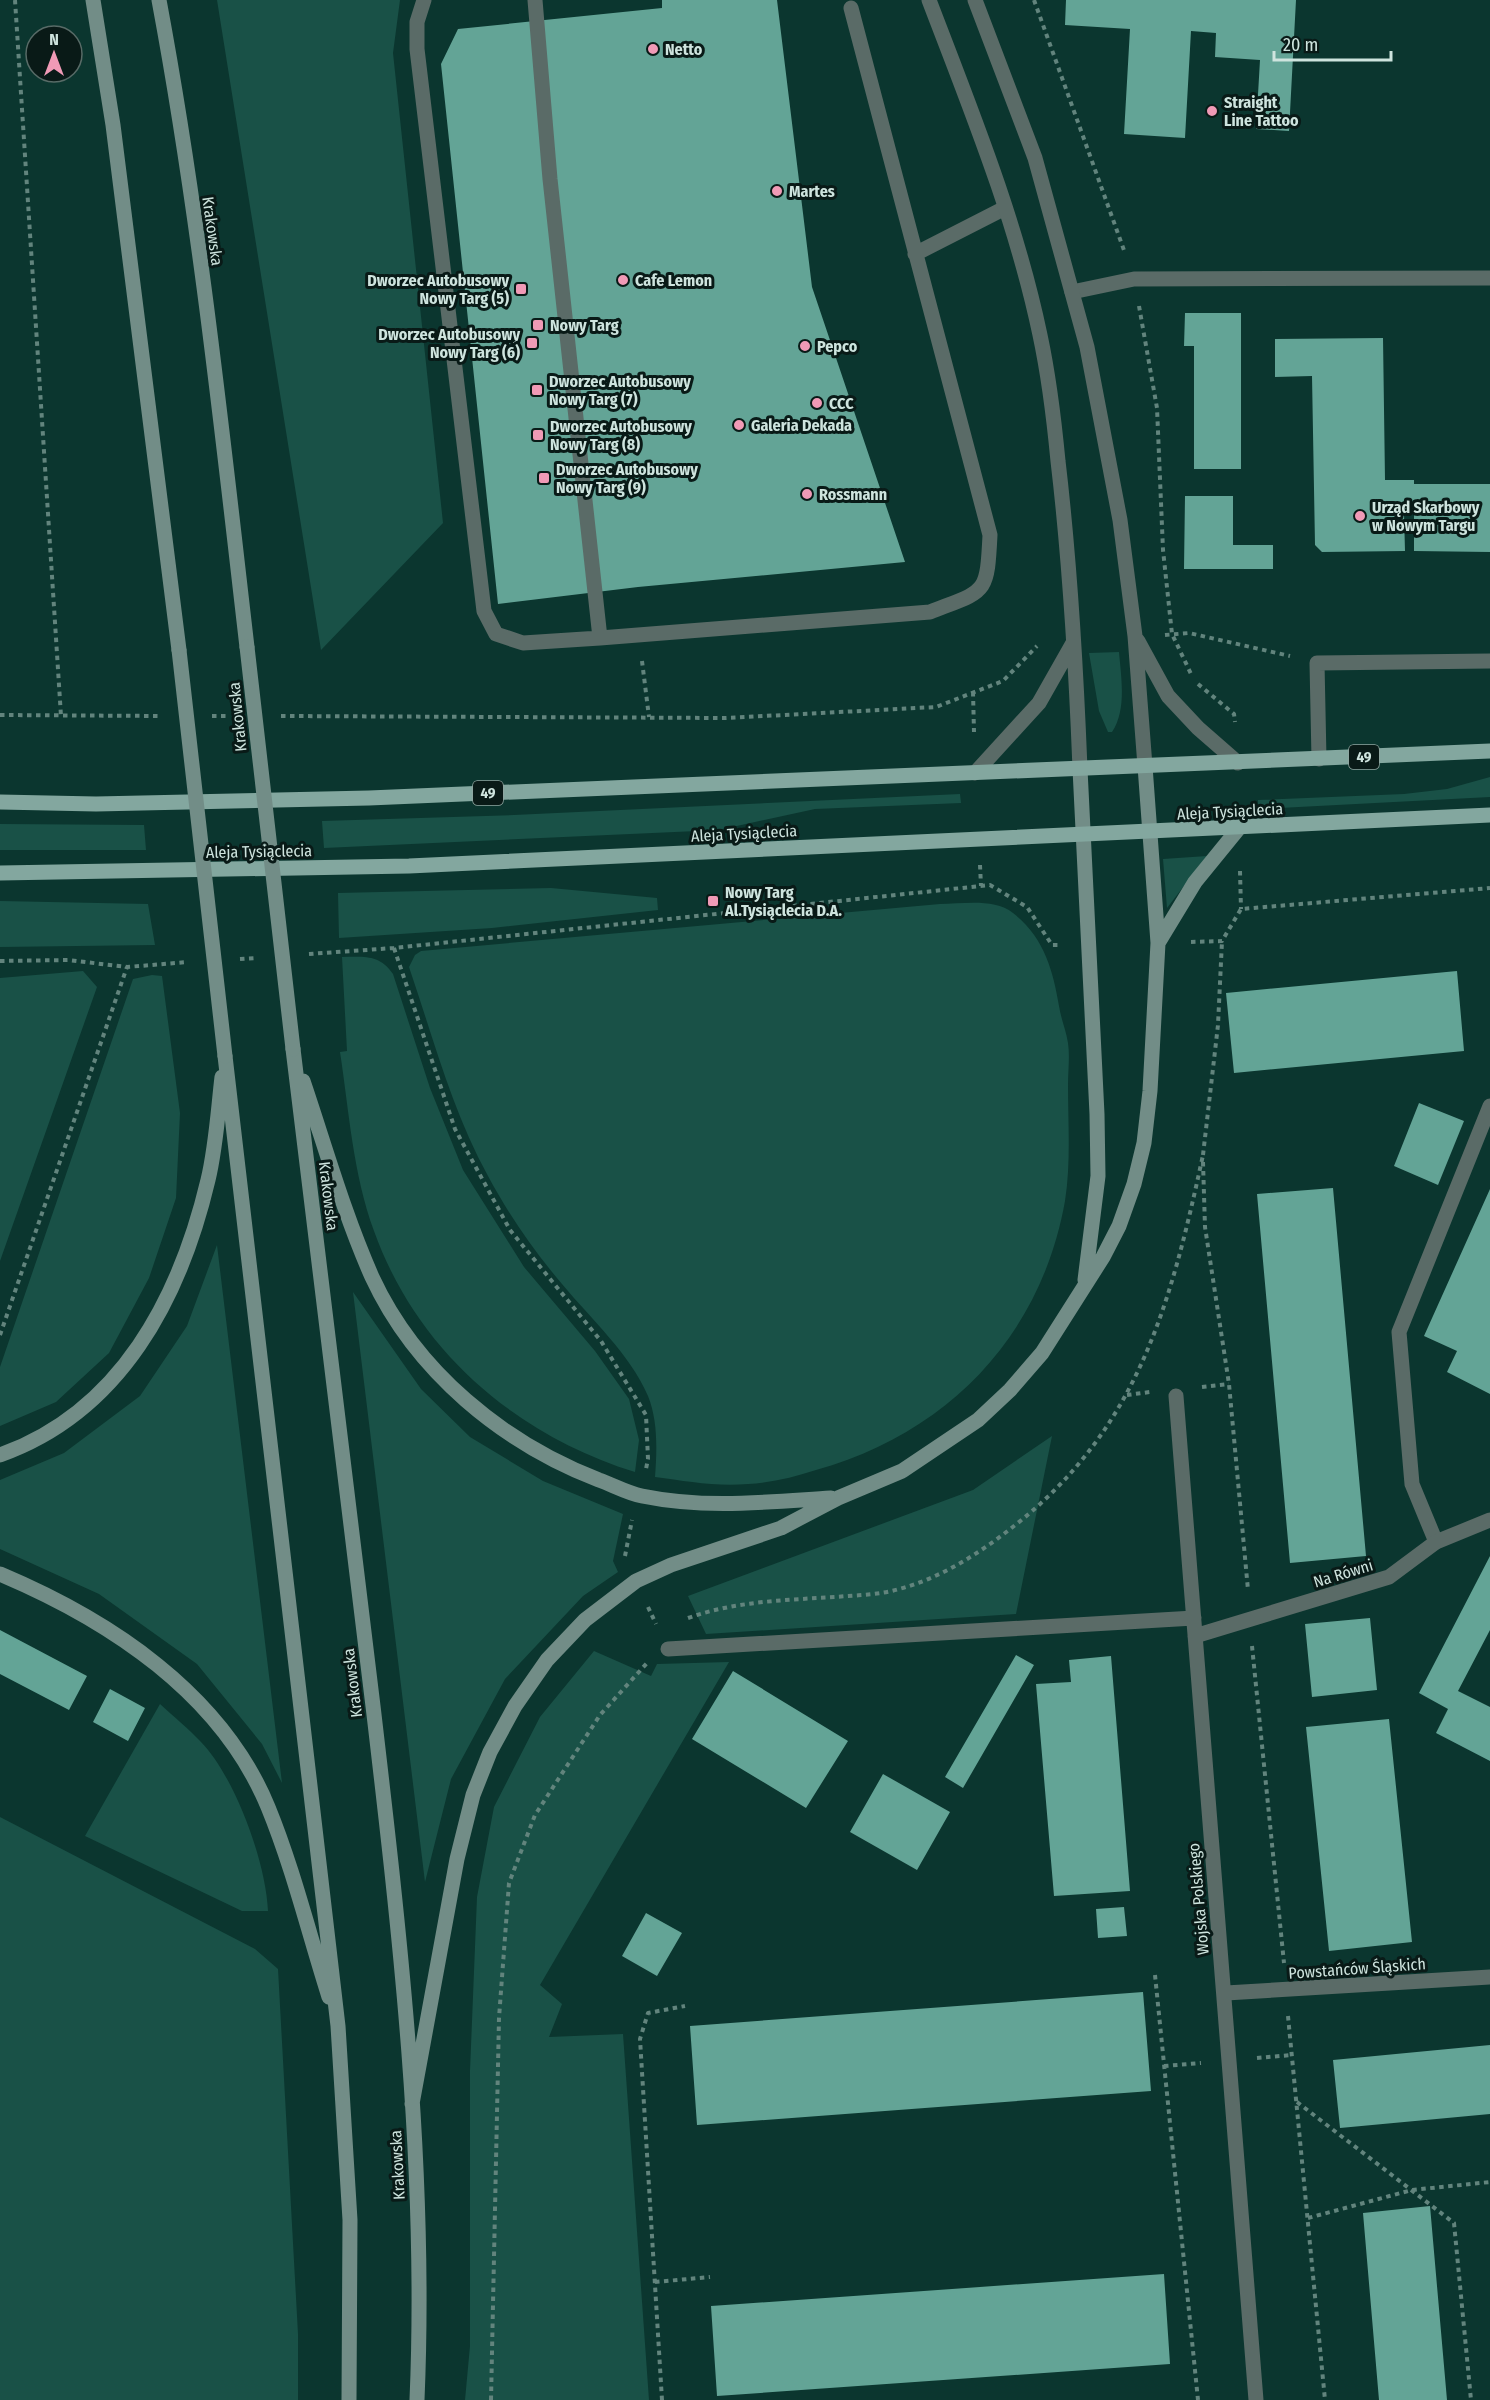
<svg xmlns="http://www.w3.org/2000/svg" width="1490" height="2400" font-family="'Fira Sans Condensed',sans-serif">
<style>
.green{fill:#195147}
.building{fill:#63a496}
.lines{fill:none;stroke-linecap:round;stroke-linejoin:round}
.path{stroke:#62847d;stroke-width:4;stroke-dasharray:4.5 4.5;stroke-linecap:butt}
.service{stroke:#5a6b67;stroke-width:15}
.minor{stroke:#5a6b67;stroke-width:15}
.secondary{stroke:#728d87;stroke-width:15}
.primary{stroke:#83a79f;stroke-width:15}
.secondary-bridge{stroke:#728d87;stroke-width:15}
.poi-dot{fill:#f09ab6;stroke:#091a17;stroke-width:2}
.labels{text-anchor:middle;stroke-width:6;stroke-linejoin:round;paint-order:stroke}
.shield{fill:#091a17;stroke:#93a7a2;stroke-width:1.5}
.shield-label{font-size:15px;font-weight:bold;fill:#cee4de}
.poi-label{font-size:16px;font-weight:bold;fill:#cee4de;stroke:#091a17;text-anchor:start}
.street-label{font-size:16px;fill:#cee4de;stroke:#091a17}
</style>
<rect width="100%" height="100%" fill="#0b362f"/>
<path class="green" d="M217 0H400L393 53 443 523 321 650Z
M1119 652C1121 676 1127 710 1112 732H1108L1099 711 1089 653Z
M1490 777V797L1258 809V800L1404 794 1447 789Z
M960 794 961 803 815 809 723 829 697 831 324 848 322 821 514 815Z
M0 824 144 825 146 850H0Z
M1207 856 1167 908 1163 859Z
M551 888 657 898 658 910 492 928 339 938 338 893Z
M0 901 148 904 155 945 0 947Z
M940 904C963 904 994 898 1013 913 1044 937 1053 970 1059 1006 1061 1019 1066 1030 1068 1043 1070 1056 1068 1071 1068 1085 1068 1123 1071 1163 1065 1201 1041 1337 947 1433 816 1470 794 1477 771 1483 748 1484 716 1487 686 1481 655 1477 657 1450 658 1421 648 1396 630 1354 591 1319 562 1284 533 1250 509 1215 488 1176 452 1111 433 1037 409 967L415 955 421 951Z
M342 957C364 957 379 954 393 974L430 1088 463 1170 524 1267 595 1351 629 1399 639 1440 635 1472C516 1435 417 1351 374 1231 353 1174 349 1111 340 1052L347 1051Z
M83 971 97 987 0 1261V978Z
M152 975 162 976 180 1113 176 1198 149 1278 109 1353 56 1402 0 1426V1367L133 979Z
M217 1245 282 1783 262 1744 197 1664 99 1594 0 1549V1480L64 1453 140 1396 187 1326Z
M353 1292 421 1389 470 1437 543 1481 623 1514 613 1561 618 1572 583 1596 505 1679 451 1779 425 1882Z
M1052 1436 1016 1614 706 1634 688 1596 973 1490Z
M594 1651 651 1676 657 1664 729 1662 540 1985 562 2004 549 2037 623 2034 649 2400H465L470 2346V2071L477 1897 494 1807 540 1717Z
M160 1704C174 1717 188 1728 201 1742 235 1777 266 1862 268 1911H242L85 1836Z
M0 1817 255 1949 278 1969 298 2334V2400H0Z"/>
<path class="building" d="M662 0H777L812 287 905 562 638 587 498 604 441 64 458 29 662 8Z
M1066 0H1296L1289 131 1256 129 1260 60 1215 57 1216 33 1191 31 1185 138 1124 134 1130 29 1065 25Z
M1185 313H1241V469H1194V346H1184Z
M1383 338 1385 480H1414V484H1490V552L1414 551V514H1404L1405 551 1322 552 1315 545 1312 376 1275 377V339Z
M1185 496H1233V545H1273V569H1184Z
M1457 971 1464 1051 1234 1073 1226 993Z
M1419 1103 1464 1121 1438 1185 1394 1166Z
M1333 1188 1366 1556 1290 1563 1257 1194Z
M1490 1189V1394L1447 1372 1457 1351 1424 1336Z
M1490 1556V1630L1458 1691 1490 1707V1761L1436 1733 1448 1709 1419 1693Z
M1370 1618 1377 1690 1312 1697 1305 1624Z
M0 1630 87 1676 69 1710 0 1674Z
M1016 1655 1034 1665 963 1788 945 1777Z
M1111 1656 1130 1891 1054 1896 1036 1684 1071 1682 1069 1660Z
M733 1671 848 1741 806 1808 692 1739Z
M110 1689 145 1708 128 1741 93 1722Z
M1389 1719 1412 1942 1329 1951 1306 1727Z
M883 1774 950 1812 917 1870 850 1832Z
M1124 1907 1127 1936 1098 1938 1096 1909Z
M646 1913 682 1933 657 1976 622 1956Z
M1143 1992 1151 2091 697 2125 690 2026Z
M1490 2045V2114L1340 2128 1333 2060Z
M1430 2206 1447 2400H1379L1363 2213Z
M1164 2274 1170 2364 717 2396 711 2306Z"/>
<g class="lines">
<path class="path" d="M15 0 61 716
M1034 0 1125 253
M1139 306 1157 408 1163 550 1172 634 1192 676
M1165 635 1189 633 1290 656
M642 661 649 717
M1198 684 1234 714 1235 722
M973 692 974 732
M0 715 160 716
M212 716H229
M281 716 726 718 936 707 1003 681 1037 646
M980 865 981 886
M1240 871 1241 909
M1191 942 1222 941 1241 909 1490 888
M394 948 455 1129 510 1230 601 1341 646 1415 648 1459 646 1469
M309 954 394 948 990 885 1027 907 1052 945H1061
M240 959 257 958
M0 961 68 960 127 967 188 962
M1203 1155 1218 1025 1222 941
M1203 1162 1205 1227 1229 1384 1248 1590
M0 1335 127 967
M1202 1387 1229 1384
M1127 1395 1150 1392
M625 1556 632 1520
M648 1607 656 1624
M688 1618C736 1601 786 1600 836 1597 857 1595 879 1595 899 1589 941 1578 980 1553 1014 1526 1139 1428 1171 1303 1203 1155
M1252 1646 1284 1963
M1155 1975 1198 2400
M1288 2016 1325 2400
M1257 2058 1292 2055
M1164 2066 1201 2063
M1297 2102 1454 2223 1471 2400
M1308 2218 1412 2190 1490 2182
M655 2282 710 2277
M491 2400 499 2018 509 1883 535 1815 600 1715 647 1663
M662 2400 640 2039 648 2013 685 2006"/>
<path class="service" d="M424 0 417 22V49L484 611 496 634 523 643 600 638 550 179 535 0
M915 254 1005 208
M1072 292 1134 279 1490 278
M600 638 930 612C986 590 987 596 990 535L851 8
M1319 759 1317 663 1490 661
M1436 1542 1412 1484 1399 1332 1490 1106"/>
<path class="minor" d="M929 0C971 110 1016 220 1040 335 1049 377 1054 419 1058 461 1070 563 1076 666 1080 769
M975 0 1035 158 1087 347 1120 520 1135 636 1145 766
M1138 641 1168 696 1198 728 1238 763
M975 773 1039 703 1073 643
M1176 1396 1256 2400
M1195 1636 1389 1577 1436 1542 1490 1520
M668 1649 1194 1618
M1226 1993 1490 1977"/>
<path class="secondary" d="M93 0 113 125 179 650
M159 0C199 214 222 431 247 647
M1080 769 1097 1114 1098 1176 1085 1280
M1158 943 1195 882 1239 828
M293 1049C320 1268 347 1487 373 1706 400 1936 427 2168 417 2400
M225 1056 338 2026 350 2220 349 2400
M303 1081C325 1146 344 1214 372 1277 416 1372 503 1443 599 1480 613 1485 627 1493 642 1496 705 1509 767 1502 831 1498
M0 1455C121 1412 180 1298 208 1180 216 1147 218 1111 222 1077
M0 1574C109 1620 221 1693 268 1807 293 1868 309 1934 329 1997
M412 2104 457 1859 473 1795 490 1752 515 1706 547 1660 585 1620 636 1581 671 1565 781 1528 838 1498 902 1471 978 1420 1010 1390 1042 1353 1103 1257 1119 1226 1134 1184 1144 1143 1150 1091 1158 943 1145 766"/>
<path class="primary" d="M0 802 96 804 369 798 1490 751
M0 873 409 866 1490 815"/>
<path class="secondary-bridge" d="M247 647 293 1049
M179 650 225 1056"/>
</g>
<g class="poi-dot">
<circle cx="653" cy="49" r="6"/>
<circle cx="1212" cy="111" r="6"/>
<circle cx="777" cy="191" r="6"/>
<circle cx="623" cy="280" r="6"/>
<rect x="515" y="283" width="12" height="12" rx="3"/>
<rect x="532" y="319" width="12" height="12" rx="3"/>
<rect x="526" y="337" width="12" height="12" rx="3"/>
<circle cx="805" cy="346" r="6"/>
<rect x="531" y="384" width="12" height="12" rx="3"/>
<circle cx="817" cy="403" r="6"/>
<circle cx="739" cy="425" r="6"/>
<rect x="532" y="429" width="12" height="12" rx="3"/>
<rect x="538" y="472" width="12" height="12" rx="3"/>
<circle cx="807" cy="494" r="6"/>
<circle cx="1360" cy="516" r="6"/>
<rect x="707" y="895" width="12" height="12" rx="3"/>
</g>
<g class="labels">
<g class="shield">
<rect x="1349" y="745" width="30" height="24" rx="4.5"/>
<rect x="473" y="781" width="30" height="24" rx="4.5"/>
</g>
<g class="shield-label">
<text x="1364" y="762">49</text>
<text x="488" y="798">49</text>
</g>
<g class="poi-label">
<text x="665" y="55">Netto</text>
<text x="1224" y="108">Straight<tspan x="1224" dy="18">Line Tattoo</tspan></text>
<text x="789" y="197">Martes</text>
<text x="509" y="286" text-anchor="end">Dworzec Autobusowy<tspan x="509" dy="18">Nowy Targ (5)</tspan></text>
<text x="635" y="286">Cafe Lemon</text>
<text x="550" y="331">Nowy Targ</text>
<text x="520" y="340" text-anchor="end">Dworzec Autobusowy<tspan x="520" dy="18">Nowy Targ (6)</tspan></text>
<text x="817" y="352">Pepco</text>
<text x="549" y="387">Dworzec Autobusowy<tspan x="549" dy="18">Nowy Targ (7)</tspan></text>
<text x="829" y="409">CCC</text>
<text x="751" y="431">Galeria Dekada</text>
<text x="550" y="432">Dworzec Autobusowy<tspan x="550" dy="18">Nowy Targ (8)</tspan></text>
<text x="556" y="475">Dworzec Autobusowy<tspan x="556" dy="18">Nowy Targ (9)</tspan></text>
<text x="819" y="500">Rossmann</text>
<text x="1372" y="513">Urząd Skarbowy<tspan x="1372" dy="18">w Nowym Targu</tspan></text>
<text x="725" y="898">Nowy Targ<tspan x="725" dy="18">Al.Tysiąclecia D.A.</tspan></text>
</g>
<g class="street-label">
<text transform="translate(213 231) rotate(82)" y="6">Krakowska</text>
<text transform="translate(237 717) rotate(-96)" y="6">Krakowska</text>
<text transform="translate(1230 811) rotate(-3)" y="6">Aleja Tysiąclecia</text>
<text transform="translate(744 833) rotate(-3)" y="6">Aleja Tysiąclecia</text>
<text transform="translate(259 851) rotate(-1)" y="6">Aleja Tysiąclecia</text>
<text transform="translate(329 1196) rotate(83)" y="6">Krakowska</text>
<text transform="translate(1343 1573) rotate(-17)" y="6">Na Równi</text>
<text transform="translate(352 1683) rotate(-97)" y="6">Krakowska</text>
<text transform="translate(1198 1899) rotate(-95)" y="6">Wojska Polskiego</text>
<text transform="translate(1357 1968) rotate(-4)" y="6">Powstańców Śląskich</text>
<text transform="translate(397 2165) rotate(-93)" y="6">Krakowska</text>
</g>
</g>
<g transform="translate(54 54)"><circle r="28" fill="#091a17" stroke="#586b67" stroke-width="1.5"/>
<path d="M0-4.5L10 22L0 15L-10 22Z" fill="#f09ab6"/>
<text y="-9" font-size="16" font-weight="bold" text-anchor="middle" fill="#cee4de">N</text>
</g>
<path d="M1274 51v9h117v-9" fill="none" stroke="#cee4de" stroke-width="3"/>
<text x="1283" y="51" font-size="18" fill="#cee4de" stroke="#091a17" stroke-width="4.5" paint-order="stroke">20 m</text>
</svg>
